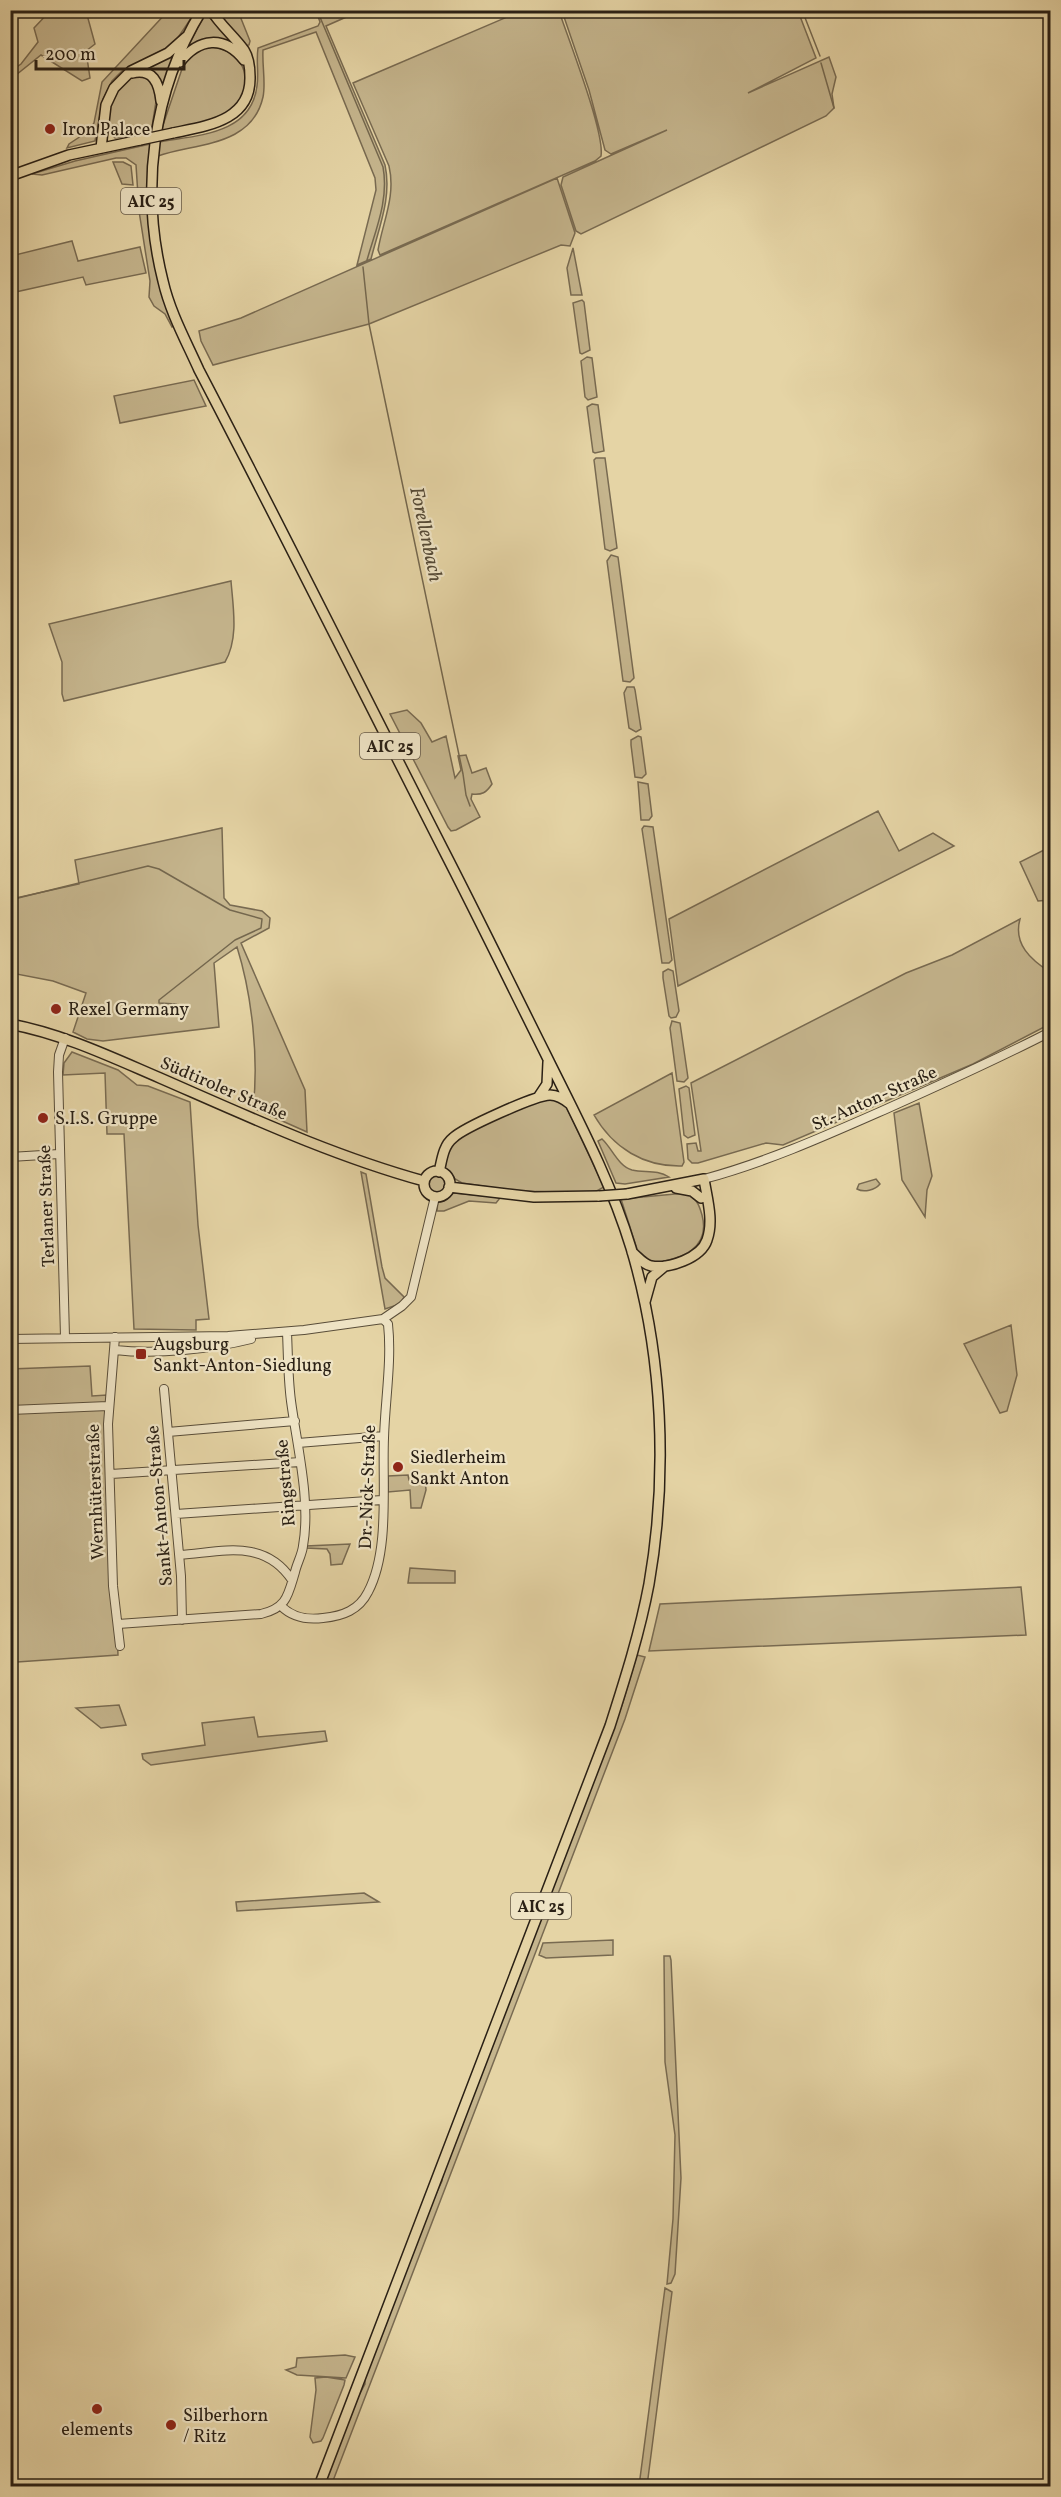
<svg xmlns="http://www.w3.org/2000/svg" width="1061" height="2497" font-family="Vollkorn,serif">
<style>
.green{fill:#c5b58d;stroke:#786a51;stroke-width:1.5}
.lines{fill:none;stroke-linecap:round;stroke-linejoin:round}
.stream{stroke:#74674e;stroke-width:1.5}
.minor-casing{stroke:#594d39;stroke-width:10}
.major-casing{stroke:#2a2015;stroke-width:12}
.minor{stroke:#eee3c4;stroke-width:8}
.major{stroke:#e5d4a5;stroke-width:9}
.major-bridge-casing{stroke:#2a2015;stroke-width:12;stroke-linecap:butt}
.major-bridge{stroke:#e5d4a5;stroke-width:9}
.poi-dot{fill:#8f2418;stroke:#eee3c4;stroke-width:2}
.labels{text-anchor:middle;stroke-width:4.5;stroke-linejoin:round;paint-order:stroke}
.shield{fill:#eee3c4;stroke:#655a4a;stroke-width:1.5}
.shield-label{font-size:16px;font-weight:bold;fill:#2a2015}
.poi-label{font-size:18px;fill:#2a2015;stroke:#eee3c4;text-anchor:start}
.street-label{font-size:18px;fill:#2a2015;stroke:#eee3c4}
.water-label{font-size:20px;font-style:italic;fill:#554a36;stroke:#eee3c4}
</style>
<rect width="100%" height="100%" fill="#e5d4a5"/>
<filter id="stains"><feTurbulence type="fractalNoise" baseFrequency=".00333" numOctaves="4"/><feColorMatrix values="0 0 0 0 .2 0 0 0 0 .09 0 0 0 0 .02 0 0 0 .5 -.17"/></filter>
<radialGradient id="worn" r=".72"><stop offset=".6" stop-color="#630" stop-opacity="0"/><stop offset="1" stop-color="#630" stop-opacity=".3"/></radialGradient>
<path class="green" d="M207 10 238 47 201 41 187 48Z
M50 11H86L95 44 86 51 90 78 82 81 41 55 11 79V71L21 64 38 42 34 28Z
M168 11H196L173 45 123 70 112 81 103 99 95 141 67 148 69 144 87 132 94 123 102 82Z
M215 11H238L250 41 249 45 245 46Z
M316 11H327L329 17 347 11H360L326 26 385 165C392 197 379 227 371 259L357 265 376 190 375 178 316 32 263 50C262 66 266 83 263 97 252 147 195 143 158 156L159 142C197 135 251 135 257 86 259 73 256 61 258 48L318 26 320 22Z
M521 11H559C568 38 605 133 601 156L595 161 380 255 378 250C383 221 396 196 389 166L353 83Z
M562 11H798L816 58 748 93 829 57 836 77 832 94 834 108 826 116 581 234 576 231 561 185 563 177 667 130 611 154 605 150 589 90Z
M212 47C254 52 256 100 221 118 204 126 180 127 161 131L184 63 199 49Z
M177 49 163 86 153 72 140 69Z
M134 76 149 77 157 95 151 133 115 138C94 121 117 85 134 76Z
M150 144C143 213 151 261 174 325L172 327 165 314 154 306 149 297 150 281 139 211 136 165 126 158H116L42 175 32 174 75 161Z
M123 162 131 166 133 185 122 184 113 162Z
M557 178 575 233 570 246 561 245 369 324 213 365 201 341 199 331 241 318Z
M72 241 78 261 140 247 146 273 86 285 83 277 11 293V256Z
M573 248 582 295H571L567 268Z
M582 300 584 302 590 350 582 354 580 353 573 303Z
M587 357 592 358 597 397 588 400 585 397 581 361Z
M194 380 206 406 120 423 114 396Z
M592 404 598 405 604 451 595 453 593 452 587 407Z
M596 458H605L617 548 610 551 605 549 594 460Z
M611 555 618 557 634 678 630 682 623 681 607 561Z
M231 581C233 607 239 638 225 662L64 701 62 694V662L49 624Z
M627 687H634L635 690 641 729 636 732 629 728 624 693Z
M407 710 421 723 432 742 446 736 455 778 461 770 458 756 466 755 472 773 486 768 492 784C486 793 482 795 472 794L471 799 480 817 456 830 451 831 448 827 390 714Z
M638 736 641 737 646 774 642 778 635 777 631 745V740Z
M638 782 648 784 652 816 649 820H641Z
M878 811 899 851 933 833 954 846 678 986 669 919Z
M644 826 653 827 672 960 669 963H662L642 829Z
M222 828 224 898 230 905 262 911 270 918 269 928 241 943 305 1090 307 1132 253 1108C259 1059 252 995 237 947L214 963 219 1027 103 1041 87 1039 73 1032 86 993 53 981 11 973V899L79 884 75 860Z
M1050 847V900L1038 901 1020 862Z
M1020 919C1013 944 1031 960 1050 972V1024L973 1064 783 1145 766 1143 698 1163H692L688 1159 687 1144 696 1143 698 1151H701L691 1083 906 973 952 955Z
M668 969 673 971 679 1011 676 1017 671 1018 669 1016 663 978V972Z
M672 1021 680 1023 688 1078 684 1082 677 1081 670 1028Z
M72 1052 118 1070 137 1085 148 1086 190 1102 198 1225 209 1319 196 1320V1330L134 1329 124 1134H107L105 1073 63 1075 64 1063Z
M672 1073 684 1162 682 1166C644 1167 613 1148 594 1115Z
M686 1086 689 1088 695 1135 688 1138 684 1135 679 1089Z
M558 1099 565 1104 604 1187 593 1193 516 1191 462 1183 450 1176 445 1167 448 1152 454 1141 466 1133 538 1100Z
M919 1103 932 1176 927 1190 925 1217 902 1180 894 1113Z
M602 1139C612 1148 618 1166 632 1170 645 1173 657 1169 669 1177L625 1184 616 1183 598 1141Z
M361 1172 366 1174 382 1267 385 1278 404 1297 400 1304 385 1309Z
M428 1184a9 9 0 1 1 18 0a9 9 0 1 1-18 0Z
M876 1179 880 1184C875 1190 864 1193 857 1189L859 1184Z
M454 1193 495 1197 500 1198 496 1203 469 1201 444 1211H437L438 1201Z
M686 1193C696 1198 699 1204 702 1215 711 1249 681 1259 653 1263L641 1256 637 1249 621 1199Z
M1011 1325 1017 1375 1007 1411 1000 1413 964 1344Z
M90 1366 92 1396 107 1395 118 1655 17 1662 11 1658 10 1369Z
M408 1475 409 1480 425 1479 426 1490 421 1508H411L410 1490 388 1492V1476Z
M350 1544 342 1564 331 1565 330 1554 327 1549 306 1548V1546Z
M410 1568 455 1571V1583H408Z
M1021 1587 1026 1635 649 1651 660 1604Z
M637 1655 645 1657 625 1719 331 2486H323L358 2397 365 2384V2377L433 2200 442 2181 443 2173 622 1705Z
M119 1705 126 1725 101 1728 76 1708Z
M254 1717 258 1737 325 1731 327 1741 151 1765 143 1759 142 1754 205 1745 202 1723Z
M364 1893 379 1902 237 1911 236 1902Z
M613 1940V1955L546 1958 539 1955 543 1943Z
M664 1956H670L671 1960 681 2178 675 2274 671 2283 667 2284 673 2219 675 2135 665 2062Z
M665 2288 672 2292 647 2486H639Z
M345 2355 355 2357 346 2378 297 2375 286 2370 296 2367 297 2358Z
M326 2377 345 2380 344 2385 323 2438 321 2441 313 2443 310 2437 316 2390 315 2378Z"/>
<g class="lines">
<path class="stream" d="M317 10 383 167C389 199 376 229 367 260
M802 10 820 56
M821 63 834 108
M363 267 369 324 463 774 466 795 470 806
M10 900 148 866 159 869 230 910 262 919 261 928 235 940 159 1000V1003L176 1004"/>
<g class="minor-casing">
<path id="minor" d="M65 1038 59 1055 58 1072 65 1337
M10 1157 59 1154
M704 1179C767 1162 825 1136 884 1110 940 1085 996 1060 1050 1032
M115 1337 108 1424 113 1586 120 1646
M10 1339 228 1336 304 1330 383 1319 402 1306 411 1297 435 1197
M115 1350C157 1355 211 1349 251 1339
M164 1389 181 1576 182 1620
M10 1410 108 1406
M168 1432 295 1421
M298 1443 384 1436
M111 1474 300 1462
M176 1514 382 1500
M180 1555C222 1552 264 1538 292 1580
M281 1606C293 1618 307 1620 323 1618 343 1616 359 1610 368 1592 390 1551 382 1484 384 1438 385 1401 392 1361 388 1324L383 1319
M118 1624 261 1614C287 1608 288 1595 295 1572 297 1563 302 1555 303 1546 311 1501 297 1446 291 1401 288 1378 288 1355 287 1332"/>
</g>
<g class="major-casing">
<path id="major" d="M202 10C152 91 140 190 163 281 170 312 186 341 199 370 282 529 362 690 443 849 478 917 511 985 545 1053 577 1118 610 1179 631 1248 663 1355 668 1475 649 1584 640 1632 625 1679 610 1726L319 2486
M180 62C199 38 224 35 244 60
M132 73C153 68 159 83 161 101
M173 133C206 126 251 121 250 77 250 68 249 58 244 50 234 36 220 25 211 10
M101 148 106 105 114 88 131 71 168 53 186 37
M10 176 69 155 140 140
M10 1024C63 1034 111 1057 160 1078 247 1116 333 1156 424 1181
M539 1096 547 1084 548 1062
M424 1184a13 13 0 1 1 26 0a13 13 0 1 1-26 0Z
M439 1172C442 1160 443 1146 453 1138 463 1128 536 1095 550 1095 558 1095 564 1099 570 1104
M449 1187 534 1197 599 1196
M676 1188 692 1191 701 1198
M627 1194 704 1179C707 1198 714 1221 707 1240 701 1258 669 1269 651 1266 643 1264 638 1257 632 1252
M645 1302 652 1277 665 1266"/>
</g>
<use href="#minor" class="minor"/>
<use href="#major" class="major"/>
<g class="major-bridge-casing">
<path id="major-bridge" d="M140 140 173 133
M599 1196 627 1194"/>
</g>
<use href="#major-bridge" class="major-bridge"/>
</g>
<g class="poi-dot">
<circle cx="50" cy="129" r="6"/>
<circle cx="56" cy="1009" r="6"/>
<circle cx="43" cy="1118" r="6"/>
<rect x="135" y="1348" width="12" height="12" rx="3"/>
<circle cx="398" cy="1467" r="6"/>
<circle cx="97" cy="2409" r="6"/>
<circle cx="171" cy="2425" r="6"/>
</g>
<g class="labels">
<g class="shield">
<rect x="121" y="188" width="60" height="26" rx="4.5"/>
<rect x="360" y="733" width="60" height="26" rx="4.5"/>
<rect x="511" y="1893" width="60" height="26" rx="4.5"/>
</g>
<g class="shield-label">
<text x="151" y="207">AIC 25</text>
<text x="390" y="752">AIC 25</text>
<text x="541" y="1912">AIC 25</text>
</g>
<g class="poi-label">
<text x="62" y="135">Iron Palace</text>
<text x="68" y="1015">Rexel Germany</text>
<text x="55" y="1124">S.I.S. Gruppe</text>
<text x="153" y="1350">Augsburg<tspan x="153" dy="21">Sankt-Anton-Siedlung</tspan></text>
<text x="410" y="1463">Siedlerheim<tspan x="410" dy="21">Sankt Anton</tspan></text>
<text x="183" y="2421">Silberhorn<tspan x="183" dy="21">/ Ritz</tspan></text>
<text x="97" y="2435" text-anchor="middle">elements</text>
</g>
<g class="street-label">
<text transform="translate(224 1088) rotate(23)" y="6">Südtiroler Straße</text>
<text transform="translate(874 1098) rotate(-24)" y="6">St.-Anton-Straße</text>
<text transform="translate(46 1206) rotate(-92)" y="6">Terlaner Straße</text>
<text transform="translate(285 1483) rotate(-95)" y="6">Ringstraße</text>
<text transform="translate(367 1487) rotate(-88)" y="6">Dr.-Nick-Straße</text>
<text transform="translate(95 1492) rotate(-92)" y="6">Wernhüterstraße</text>
<text transform="translate(159 1506) rotate(-95)" y="6">Sankt-Anton-Straße</text>
</g>
<g class="water-label">
<text transform="translate(427 534) rotate(78)" y="7">Forellenbach</text>
</g>
</g>
<rect width="1061" height="2497" fill="none" stroke="#e5d4a5" stroke-width="36"/>
<rect x="12" y="12" width="1037" height="2473" fill="none" stroke="#2a2015" stroke-width="3"/>
<rect x="18" y="18" width="1025" height="2461" fill="none" stroke="#2a2015" stroke-width="1.5"/>
<path d="M36 60v9h148v-9" fill="none" stroke="#2a2015" stroke-width="3"/>
<text x="45" y="60" font-size="18" fill="#2a2015" stroke="#eee3c4" stroke-width="4.5" paint-order="stroke">200 m</text>
<rect width="100%" height="100%" filter="url(#stains)"/>
<rect width="100%" height="100%" fill="url(#worn)"/>
</svg>
